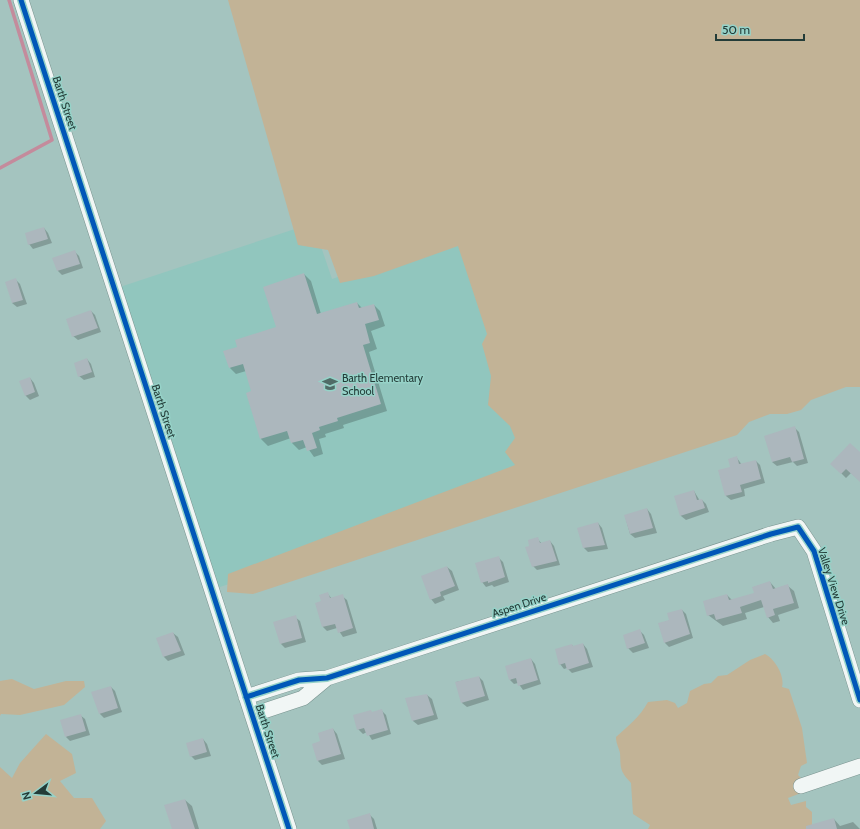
<svg xmlns="http://www.w3.org/2000/svg" width="860" height="829" font-family="Cabin,sans-serif">
<style>
.built{fill:#91c6be}
.green{fill:#c2b396}
.shadow{fill:#0003}
.lines{fill:none;stroke-linecap:round;stroke-linejoin:round}
.stream{stroke:#c48b9c;stroke-width:3.5}
.building{fill:#acb7bd}
.minor-casing{stroke:#79938f;stroke-width:16}
.minor{stroke:#f1f6f5;stroke-width:15}
.cycleway-casing{stroke:#96d2c8;stroke-width:8}
.cycleway{stroke:#0057b8;stroke-width:5}
.labels{text-anchor:middle;stroke-width:3;stroke-linejoin:round;paint-order:stroke}
.street-label{font-size:11px;fill:#233c38;stroke:#96d2c8}
.poi-label{font-size:11px;fill:#233c38;stroke:#96d2c8;text-anchor:start}
</style>
<rect width="100%" height="100%" fill="#a4c4bf"/>
<path class="built" d="M313 223 332 279 462 236 543 480 217 588 117 288Z"/>
<path class="green" d="M228 0H860V387H846L811 400 801 410 787 414H770L749 422 737 435 253 594 227 592 228 574 515 465 505 452 515 438 510 426 488 405 491 376 482 344 487 334 458 246 374 276 340 283 328 250 298 245Z
M765 654C775 659 785 676 782 687L789 689 802 728 807 763 801 766 798 775 802 779 801 793 788 798 791 805 806 801V807L812 812V829H648L650 825 633 814 631 783C619 770 621 769 620 753 619 748 616 744 616 737 628 726 640 717 648 702L667 700 675 703 678 708 687 703 690 691 704 684 711 683 718 676 727 675 750 660Z
M12 679 34 689 66 681H84L85 687 64 705 20 715 1 714 0 716V681Z
M46 734 72 754 76 773 60 781 74 798H92L106 821 100 829H0V767L12 778 20 763Z"/>
<path class="shadow" d="M44 228 48 233 52 243 33 249 29 244Z
M75 252 79 256 83 268 62 275 58 271 54 259Z
M304 274 311 281 321 314 357 303 362 308 374 305 380 311 385 326 371 331 377 349 369 352 387 411 343 425 344 428 325 434 326 437 319 439 323 454 314 457 307 447 299 450 292 443 291 438 268 446 261 439 247 394 253 392 246 371 236 374 230 368 238 348 277 328Z
M16 280 20 284 27 304 17 307 12 303Z
M91 311 95 315 101 332 78 340 73 336Z
M87 359 91 364 95 377 84 380 79 376Z
M30 378 34 383 39 396 30 400 25 395Z
M794 427 799 432 808 463 797 466 793 462 777 466 772 462Z
M860 453V481L851 473 846 478 832 464Z
M737 458 742 465 756 461 760 465 765 483 744 489 745 496 731 500 726 496 719 471 732 468Z
M694 491 700 501 702 500 706 504 709 512 686 520 681 516 675 497Z
M647 509 651 514 657 533 635 538 630 534 625 516Z
M598 523 602 528 608 549 588 552 584 548Z
M537 538 542 544 550 541 554 546 560 565 537 570 533 566 531 546Z
M498 557 503 562 509 582 494 587 492 585 486 587 482 582Z
M447 567 452 571 459 590 443 596 445 600 435 604 431 599Z
M770 582 776 589 788 586 794 591 799 608 778 615 780 621 773 623 768 617 764 607 745 613 747 619 723 626 708 615 727 595 732 600 755 594Z
M328 594 332 599 342 596 347 600 357 633 343 637 337 628 327 631 323 627 316 604 322 602Z
M682 610 686 614 693 638 669 647 665 643 659 624 671 620Z
M295 617 300 621 306 642 285 648 281 644Z
M640 631 644 635 649 648 633 653 628 648Z
M173 633 178 637 185 655 168 661 164 657 158 639Z
M583 644 587 649 593 667 572 673 567 668 564 669 560 664 572 645 574 647Z
M531 659 535 664 541 684 523 690 518 683 514 684 510 680Z
M479 677 483 681 489 700 467 707 462 703 456 682Z
M111 687 115 691 122 712 104 718 100 714 93 693Z
M427 695 432 699 438 719 418 725 413 721 407 699Z
M382 711 386 715 391 734 372 740 367 732 363 734 358 729Z
M80 715 85 719 90 735 70 741 66 737Z
M333 729 337 734 345 759 322 765 318 761 322 742Z
M203 739 207 744 211 756 195 760 191 756Z
M185 800 192 806 199 829H173Z
M370 815 374 819 377 829H351Z
M834 819 840 826 853 822 860 829H824Z"/>
<g class="lines">
<path class="stream" d="M0 168 52 140 9 0"/>
</g>
<path class="building" d="M44 227 48 239 28 245 25 233Z
M75 250 80 264 57 271 52 258Z
M304 273 317 314 357 302 359 308 374 304 379 320 365 324 370 343 363 345 381 404 337 418 338 421 319 427 320 430 312 433 317 448 307 451 303 440 291 443 287 431 260 439 246 393 251 391 243 364 229 368 223 351 237 347 235 340 276 327 263 287Z
M16 278 23 300 12 303 5 282Z
M91 310 98 328 72 337 66 319Z
M87 358 92 372 78 377 74 363Z
M30 377 35 392 25 396 19 381Z
M795 426 804 459 792 462 790 457 772 462 764 436Z
M850 443 860 452V482L846 469 841 474 830 464Z
M737 456 739 464 756 460 761 479 740 485 742 492 725 496 718 470 730 467 728 459Z
M694 490 697 500 702 499 705 508 680 516 674 496Z
M647 508 653 528 630 534 624 515Z
M598 522 605 545 583 548 577 528Z
M538 537 540 543 550 540 557 561 532 567 525 547 529 546 528 540Z
M499 556 505 577 488 583V581L481 583 475 563Z
M447 566 455 586 440 592 441 596 430 600 421 576Z
M770 581 773 589 788 584 794 603 773 609 775 615 767 618 761 600 740 607 742 613 716 620 714 614 707 616 703 601 727 594 729 600 754 593 752 587Z
M328 592 330 598 343 594 353 628 338 633 335 624 322 627 315 603 321 601 319 595Z
M682 609 690 634 664 643 658 623 669 620 667 613Z
M296 615 302 638 280 644 273 622Z
M640 629 645 643 627 649 623 635Z
M173 632 181 651 163 657 156 638Z
M583 643 589 663 567 670 565 663 559 665 555 649 572 644 573 646Z
M531 658 538 680 518 686 516 678 509 680 505 666Z
M479 676 485 696 461 703 455 682Z
M111 686 118 708 99 714 91 692Z
M427 694 434 715 412 721 405 698Z
M382 709 388 730 367 736 364 728 357 730 353 715 371 710 372 712Z
M81 714 86 731 65 737 60 720Z
M333 728 341 754 317 761 312 744 320 741 318 733Z
M203 738 207 752 190 757 186 743Z
M185 799 195 829H172L164 805Z
M370 813 374 829H350L347 820Z
M834 818 837 829H806V826Z"/>
<g class="lines">
<g class="minor-casing">
<path id="minor" d="M21 0 289 829
M246 697 299 680 327 678 771 534 798 527 814 551 860 700
M252 715 303 698 327 678
M801 786 860 766"/>
</g>
<use href="#minor" class="minor"/>
<g class="cycleway-casing">
<path id="cycleway" d="M21 0 289 829
M246 697 299 680 327 678 771 534 798 527 814 551 860 700"/>
</g>
<use href="#cycleway" class="cycleway"/>
</g>
<defs>
<g id="school-bare" transform="scale(1.2)"><path d="M0-5L7-2L0 1L-7-2ZM-4 1L0 2.5L4 1V4Q0 6-4 4Z" fill="#506c67" stroke="#96d2c8" stroke-width="2.5" paint-order="stroke"/></g>
</defs>
<g fill-rule="evenodd">
<use href="#school-bare" x="330" y="384"/>
</g>
<g class="labels">
<g class="street-label">
<text transform="translate(65 103) rotate(72)" y="4">Barth Street</text>
<text transform="translate(164 411) rotate(72)" y="4">Barth Street</text>
<text transform="translate(834 586) rotate(72)" y="4">Valley View Drive</text>
<text transform="translate(519 605) rotate(-18)" y="4">Aspen Drive</text>
<text transform="translate(268 731) rotate(72)" y="4">Barth Street</text>
</g>
<g class="poi-label">
<text x="342" y="382">Barth Elementary<tspan x="342" dy="13">School</tspan></text>
</g>
</g>
<g transform="translate(36 793) rotate(254)" stroke="#96d2c8" stroke-width="3" paint-order="stroke">
<path d="M0-3L7 15L0 10L-7 15Z" fill="#233c38"/>
<text y="-6" font-size="11" font-weight="bold" text-anchor="middle" fill="#233c38">N</text>
</g>
<path d="M716 34v6h88v-6" fill="none" stroke="#233c38" stroke-width="2"/>
<text x="722" y="34" font-size="12" fill="#233c38" stroke="#96d2c8" stroke-width="3" paint-order="stroke">50 m</text>
</svg>
